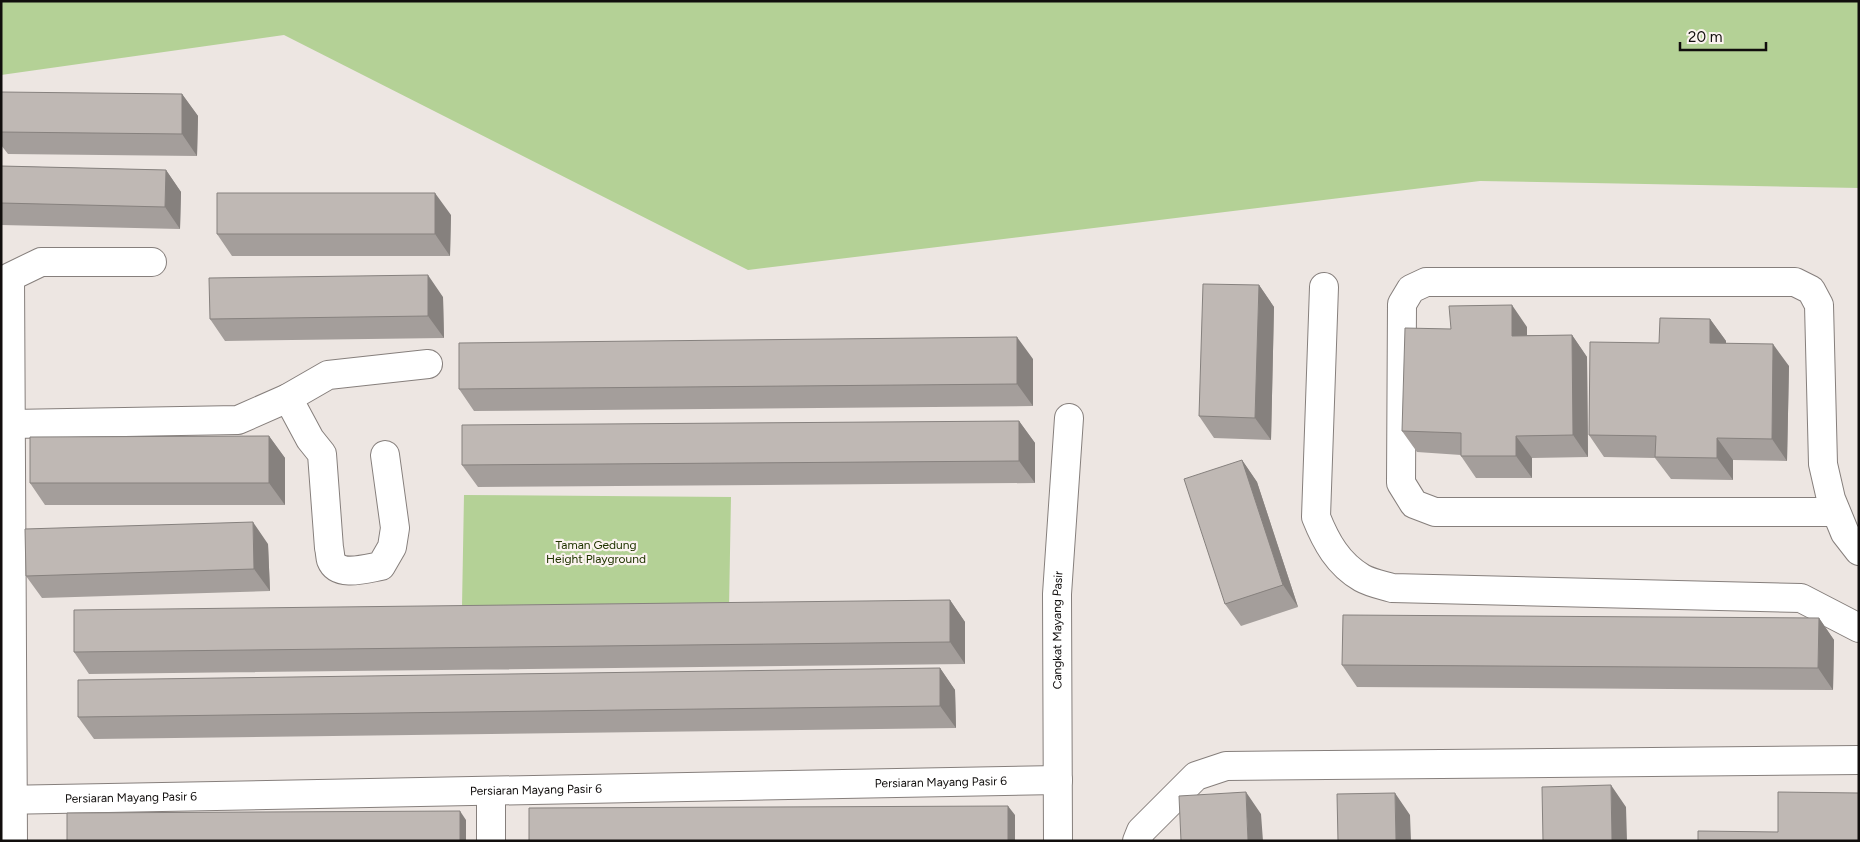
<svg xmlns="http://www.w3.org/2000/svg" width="1860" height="842" font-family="Figtree,sans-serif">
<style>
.green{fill:#b4d196}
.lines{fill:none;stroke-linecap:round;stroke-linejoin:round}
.minor-casing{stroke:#867f7c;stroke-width:30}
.minor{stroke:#fff;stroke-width:28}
.wall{fill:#a49e9b}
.shaded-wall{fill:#86817e}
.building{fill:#bfb8b4;stroke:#86817e}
.labels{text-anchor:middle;stroke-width:4.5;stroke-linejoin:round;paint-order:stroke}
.park-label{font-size:12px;fill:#203400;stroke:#fbf3ef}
.street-label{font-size:12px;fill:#110e0d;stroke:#fbf3ef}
</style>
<rect width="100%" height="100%" fill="#ede6e2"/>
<path class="green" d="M1 1H1859V188L1480 181 748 270 284 35 1 75Z
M464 495 731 497 729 609 462 606Z"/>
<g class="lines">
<g class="minor-casing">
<g id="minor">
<path d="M1324 287 1316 517C1326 542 1338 564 1362 578 1371 583 1382 585 1392 588L1801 598 1859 628"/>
<path d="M288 398 310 439 322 454 329 548C330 551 330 557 331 560 338 578 368 568 381 566L392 547 395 528 385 455"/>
<path d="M11 424 238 420 288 398 328 375 428 364"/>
<path d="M1836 512H1435L1414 504 1401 483 1402 304 1411 289 1426 282H1795L1811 290 1819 305 1823 464 1831 499 1845 533 1859 551"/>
<path d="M491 791V841"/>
<path id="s1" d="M1 800 1058 780"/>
<path d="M13 841 10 277 41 262H152"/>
<path id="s2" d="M1058 841 1057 594 1069 418"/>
<path d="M1137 841 1141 831 1196 776 1226 766 1859 760"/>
</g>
</g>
<use href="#minor" class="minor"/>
</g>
<path class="wall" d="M182 94 198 116 197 156 8 154 1 145V132Z
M1 166 166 170 181 192 180 229 1 225Z
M451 215 450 256H232L217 234Z
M1259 285 1274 307 1271 440 1214 438 1199 416Z
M443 297 444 338 225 341 210 319Z
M1710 319 1726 341V343L1789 366 1787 461 1733 460V480L1671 479 1655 458 1604 457 1589 435 1659 343Z
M1527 327V335H1572L1587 357 1588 457 1532 458V478H1476L1461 456V455L1417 452 1402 431 1451 329Z
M1033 359V406L474 411 459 389Z
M1019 421 1035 443V483L478 487 462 465Z
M269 436 285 458V505H45L30 483Z
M1242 460 1257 482 1298 607 1241 626 1225 604Z
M268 544 270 591 42 598 26 576Z
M950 600 965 622V664L89 674 74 652Z
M1819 618 1834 640 1833 690 1357 687 1342 665Z
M940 668 955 690 956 728 94 739 78 717Z"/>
<path class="shaded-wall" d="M182 94 198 116 197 156 182 134Z
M166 170 181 192 180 229 165 207Z
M435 193 451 215 450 256 435 234Z
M428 275 443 297 444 338 428 316Z
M1259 285 1274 307 1271 440 1255 418Z
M1512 305 1527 327V358L1512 336Z
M1710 319 1726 341 1725 365 1710 343Z
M1572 335 1587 357 1588 457 1573 435Z
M1017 337 1033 359V406L1017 384Z
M1773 344 1789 366 1787 461 1772 439Z
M1019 421 1035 443V483L1019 461Z
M269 436 285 458V505L269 483Z
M1516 436 1532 458V478L1516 456Z
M1717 438 1733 460V480L1717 458Z
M1242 460 1257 482 1298 607 1283 585Z
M253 522 268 544 270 591 254 569Z
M950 600 965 622V664L950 642Z
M1819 618 1834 640 1833 690 1818 668Z
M940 668 955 690 956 728 940 706Z
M1611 785 1626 807 1627 841H1612Z
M1246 792 1261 814 1263 841H1248Z
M1395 793 1410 815 1411 841H1396Z
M1008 806 1015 815V841H1008Z
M460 811 466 820V841H460Z"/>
<path class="building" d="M1 92 182 94V134L1 132Z
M1 166 166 170 165 207 1 203Z
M217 193H435V234H217Z
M428 275V316L210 319 209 278Z
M1203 284 1259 285 1255 418 1199 416Z
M1512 305V336L1572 335 1573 435 1516 436V456H1461V433L1402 431 1405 328 1451 329 1449 306Z
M1660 318 1710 319V343L1773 344 1772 439 1717 438V458L1655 457 1656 436 1589 435 1590 342 1659 343Z
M1017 337V384L459 389V343Z
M1019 421V461L462 465V425Z
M269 436V483H30V437Z
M1242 460 1283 585 1225 604 1184 479Z
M253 522 254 569 26 576 25 529Z
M950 600V642L74 652V610Z
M1343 615 1819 618 1818 668 1342 665Z
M940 668V706L78 717V680Z
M1611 785 1612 841H1543L1542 787Z
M1246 792 1248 841H1181L1179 796Z
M1778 792 1859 793V841H1698V831L1778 832Z
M1395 793 1396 841H1338L1337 794Z
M1008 806V841H529V808Z
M460 811V841H67V813Z"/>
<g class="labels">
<g class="park-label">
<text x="596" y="549">Taman Gedung<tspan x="596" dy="14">Height Playground</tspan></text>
</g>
<g class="street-label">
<text dy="4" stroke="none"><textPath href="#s2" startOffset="211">Cangkat Mayang Pasir</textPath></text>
<text dy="4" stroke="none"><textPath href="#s1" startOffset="940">Persiaran Mayang Pasir 6</textPath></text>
<text dy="4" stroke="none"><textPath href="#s1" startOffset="535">Persiaran Mayang Pasir 6</textPath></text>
<text dy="4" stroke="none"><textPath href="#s1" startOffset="130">Persiaran Mayang Pasir 6</textPath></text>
</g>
</g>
<rect width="1860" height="842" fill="none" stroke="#110e0d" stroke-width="5"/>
<path d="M1680 42v8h86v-8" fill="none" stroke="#110e0d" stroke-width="2.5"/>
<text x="1688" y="42" font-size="15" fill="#110e0d" stroke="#fbf3ef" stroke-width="4" paint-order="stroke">20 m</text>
</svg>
